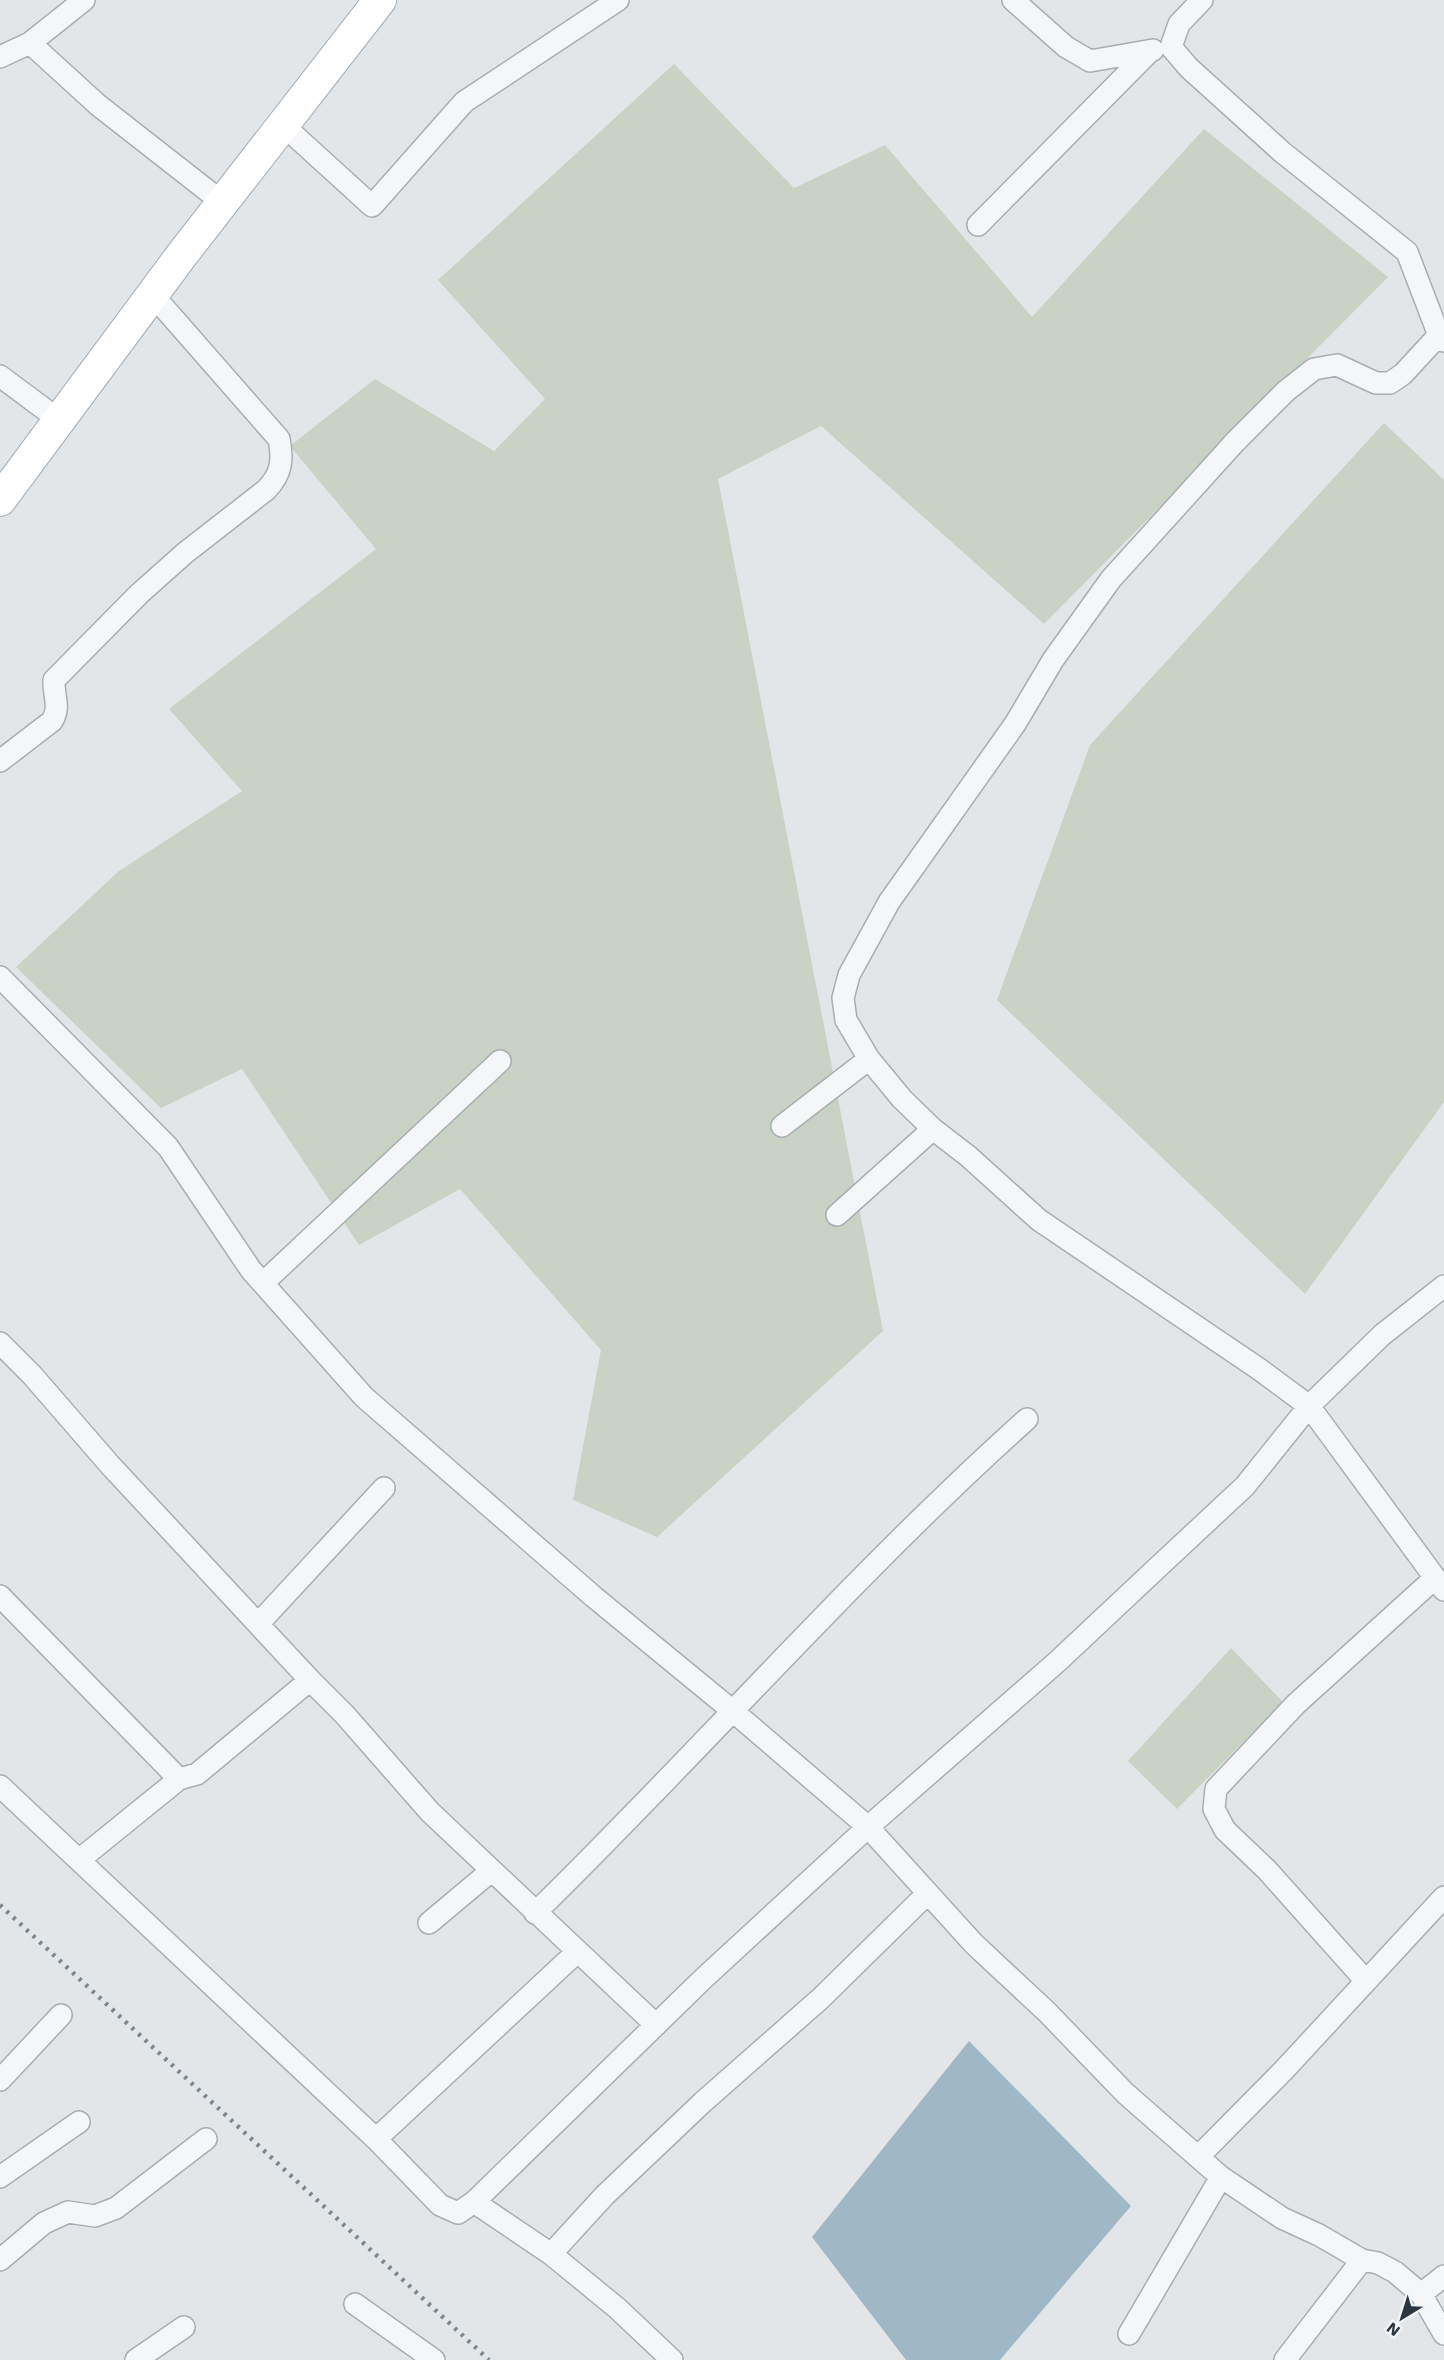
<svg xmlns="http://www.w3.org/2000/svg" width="1444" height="2360" font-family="'Work Sans',sans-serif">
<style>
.green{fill:#c9d2c4}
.water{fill:#a0b7c6}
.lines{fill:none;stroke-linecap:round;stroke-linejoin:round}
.minor-casing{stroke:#a8aeb3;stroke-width:24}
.primary-casing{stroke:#a2acb4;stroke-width:34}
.minor{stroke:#f5f6f8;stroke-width:21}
.primary{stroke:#fff;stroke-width:32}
.rail{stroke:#7d8792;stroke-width:4.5;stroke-dasharray:3 6;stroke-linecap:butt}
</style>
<rect width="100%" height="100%" fill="#e2e6e9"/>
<path class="green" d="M674 64 794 188 885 145 1032 317 1204 129 1388 277 1044 624 821 426 718 479 883 1331 657 1537 573 1500 601 1350 460 1189 359 1245 242 1069 161 1108 16 967 119 871 242 791 169 709 376 549 290 446 375 379 494 451 545 399 438 280Z
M1384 423 1444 480V1102L1305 1294 997 1000 1090 745Z
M1231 1648 1283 1702 1177 1809 1128 1761Z"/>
<path class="water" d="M969 2041 1131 2206 1000 2360H906L812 2237Z"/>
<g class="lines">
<g class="minor-casing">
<path id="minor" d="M1013 0 1066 47 1090 61 1153 50
M1202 0 1179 24 1171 47 1189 68 1282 152 1407 252 1438 333 1444 341
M30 43 98 105 222 202
M0 57 30 43 84 0
M283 125 372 206 464 102 618 0
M978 225 1150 51
M1439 335 1403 374 1390 383H1376L1337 365 1314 369 1286 391 1235 442 1111 579 1053 660 1015 724 889 902 849 975 843 998 846 1020 869 1059 902 1099 933 1129 968 1156 1039 1220 1259 1369 1309 1406 1444 1590
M0 376 59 420
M0 761 52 721C61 707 53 696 54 680L63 671 139 594 185 553 266 490C282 474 283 459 279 439L152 294
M0 977 168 1147 251 1270 364 1397 594 1597 734 1712 868 1827 974 1944 1047 2012 1125 2093 1198 2157 1221 2177 1282 2218 1319 2235 1362 2260 1378 2263 1395 2272 1421 2294 1444 2334
M782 1126 869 1059
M837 1215 933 1129
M263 1283 500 1061
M0 1343 32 1375 110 1465 310 1680 345 1715 430 1812 656 2025
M0 1596 179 1779
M258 1624 384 1488
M0 1786 376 2139 440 2205 458 2213 474 2202 704 1978 868 1827 1058 1661 1156 1569 1245 1486 1310 1405 1382 1335 1444 1286
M79 1860 179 1779 197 1774 310 1680
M535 1913C701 1751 854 1574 1027 1419
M429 1923 491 1871
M1366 1981 1267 1870 1225 1830 1214 1809 1216 1789 1296 1704 1435 1578
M0 2080 61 2015
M376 2139 577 1952
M1198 2157 1284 2070 1444 1897
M0 2177 79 2122
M474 2202 551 2254
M0 2260 44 2223 68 2212 95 2216 116 2208 206 2139
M1421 2294 1444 2276
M355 2304 434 2360
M1129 2334 1221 2177
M136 2360 184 2327
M672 2360 617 2308 551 2254 605 2195 703 2102 820 1999 927 1894
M1285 2360 1362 2260"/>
</g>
<g class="primary-casing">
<path id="primary" d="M0 500 181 256 380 0"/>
</g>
<use href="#minor" class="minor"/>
<use href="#primary" class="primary"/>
<path class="rail" d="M0 1905 489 2360"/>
</g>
<g transform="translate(1402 2318) rotate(218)" stroke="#f2f4f7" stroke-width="4.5" paint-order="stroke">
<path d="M0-4.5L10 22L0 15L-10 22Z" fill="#2c3640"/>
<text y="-9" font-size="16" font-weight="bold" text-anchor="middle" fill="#2c3640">N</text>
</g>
</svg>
